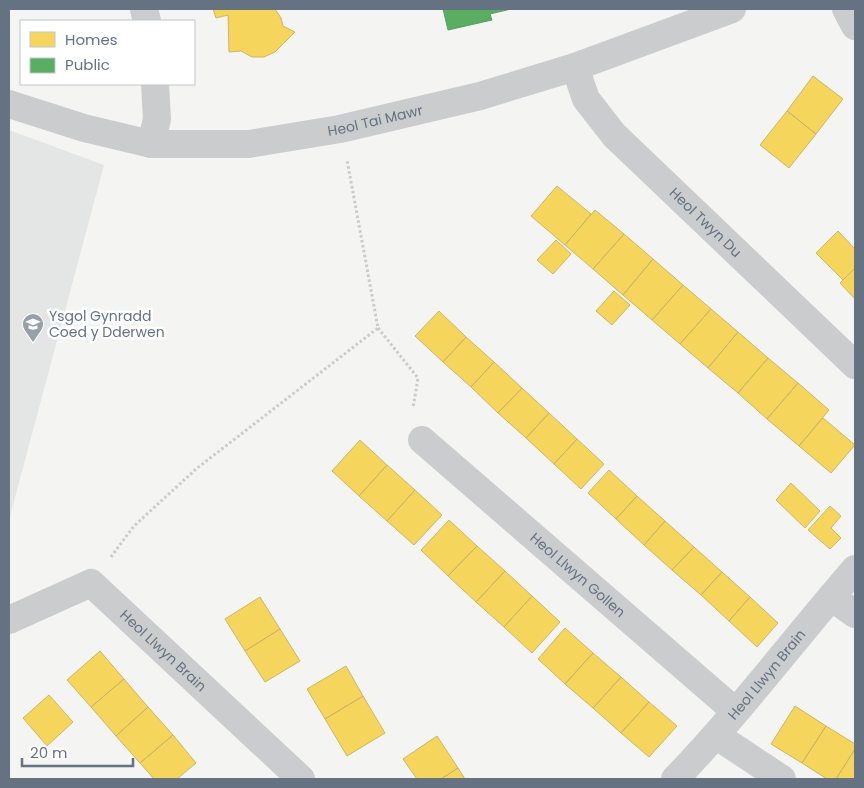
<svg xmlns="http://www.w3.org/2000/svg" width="864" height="788" font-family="Poppins,sans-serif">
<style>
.built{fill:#e4e6e5}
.homes{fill:#f6d55c;stroke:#cab767}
.public{fill:#5aae61;stroke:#5d9c6b}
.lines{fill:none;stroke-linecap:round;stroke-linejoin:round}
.path{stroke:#cacaca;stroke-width:3;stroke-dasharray:2.5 2.5;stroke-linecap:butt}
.minor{stroke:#cbcccd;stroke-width:28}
.labels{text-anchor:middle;stroke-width:5;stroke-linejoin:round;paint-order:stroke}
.street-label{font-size:14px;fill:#647282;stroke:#fff}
.poi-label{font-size:14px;fill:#647282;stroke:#fff;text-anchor:start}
</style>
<rect width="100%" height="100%" fill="#f4f4f2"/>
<path class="built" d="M9 130 104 165 9 520Z"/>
<path class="homes" d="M213 9H275L281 18 283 26 295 32 275 52 264 57H252L241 51 229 52 228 15 216 18Z
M813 76 843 99 816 134 787 111Z
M787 111 816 134 789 168 760 145Z
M557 186 591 214 565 245 531 216Z
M595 210 624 234 593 269 565 245Z
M838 231 855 249V268L843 280 816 253Z
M624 234 653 259 623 295 593 269Z
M556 240 571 254 553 274 537 260Z
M653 259 683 285 652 320 623 295Z
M855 268V299L840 283Z
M683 285 711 309 680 344 652 320Z
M614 291 630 305 612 325 596 311Z
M711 309 738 332 708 368 680 344Z
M439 311 466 337 443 362 415 336Z
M738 332 768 358 738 393 708 368Z
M466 337 494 362 471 387 443 362Z
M768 358 798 383 767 419 738 393Z
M494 362 522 388 498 413 471 387Z
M798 383 829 410 799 446 767 419Z
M522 388 549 413 526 438 498 413Z
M549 413 577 439 554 464 526 438Z
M823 418 855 445 831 473 799 446Z
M577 439 604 464 581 489 554 464Z
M360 440 387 465 359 496 332 471Z
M387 465 415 490 387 521 359 496Z
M609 470 637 496 616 519 588 493Z
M791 483 820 511 805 528 776 500Z
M415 490 442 515 414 545 387 521Z
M637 496 665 521 644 545 616 519Z
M830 506 841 516 831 528 841 538 830 549 808 530Z
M449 520 477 546 448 576 421 550Z
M665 521 694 547 672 570 644 545Z
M477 546 505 571 476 602 448 576Z
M694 547 722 572 701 595 672 570Z
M505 571 532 596 504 627 476 602Z
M722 572 750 597 729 621 701 595Z
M532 596 560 622 532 653 504 627Z
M260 597 280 629 245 651 225 619Z
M750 597 778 623 757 647 729 621Z
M565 628 593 653 565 684 538 659Z
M280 629 300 661 265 682 245 651Z
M100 651 124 679 91 707 67 680Z
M593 653 621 677 593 708 565 684Z
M346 666 363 696 325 719 307 689Z
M621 677 649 702 621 733 593 708Z
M124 679 148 707 116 736 91 707Z
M49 695 73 722 47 746 23 718Z
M363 696 385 733 347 756 325 719Z
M649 702 677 726 649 757 621 733Z
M795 706 826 726 802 763 771 744Z
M148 707 173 735 140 763 116 736Z
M826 726 855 744V749L836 779H827L802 763Z
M173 735 196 763 177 779H154L140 763Z
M437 736 458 768 441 779H417L403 759Z
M855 749V779H836Z
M458 768 465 779H441Z"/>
<path class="public" d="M443 9H511L490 14 492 20 448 30Z"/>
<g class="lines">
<path class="path" d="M378 328 418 378 413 408
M111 557 134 526 196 469 378 328 347 160"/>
<g class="minor">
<path d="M144 9 147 21"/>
<path d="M846 9 855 26"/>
<path id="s1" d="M575 67 586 99 614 135 855 365"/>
<path id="s2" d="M9 104 84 128 151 144H249L340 129 480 96 575 67 732 9"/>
<path d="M151 144 157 119 155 84"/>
<path id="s3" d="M422 440 735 711"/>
<path d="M831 597 855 614"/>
<path id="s4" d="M9 620 91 583 301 779"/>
<path d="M717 736 782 779"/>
<path id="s5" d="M675 779C739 713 795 638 855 569"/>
</g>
</g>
<defs>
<g id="school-pin" transform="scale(1.125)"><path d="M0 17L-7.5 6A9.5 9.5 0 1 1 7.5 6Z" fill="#96a0a9" stroke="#fff"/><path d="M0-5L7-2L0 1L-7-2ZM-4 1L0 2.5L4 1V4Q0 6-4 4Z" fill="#fff"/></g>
</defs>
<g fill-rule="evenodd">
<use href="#school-pin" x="33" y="324"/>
</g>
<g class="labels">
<g class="street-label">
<text dy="5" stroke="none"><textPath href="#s2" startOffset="374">Heol Tai Mawr</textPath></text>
<text dy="5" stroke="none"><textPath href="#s1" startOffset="206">Heol Twyn Du</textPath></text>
<text dy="5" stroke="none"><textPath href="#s3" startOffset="206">Heol Llwyn Gollen</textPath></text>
<text dy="5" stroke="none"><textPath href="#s4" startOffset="189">Heol Llwyn Brain</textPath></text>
<text dy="5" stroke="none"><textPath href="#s5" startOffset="139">Heol Llwyn Brain</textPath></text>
</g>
<g class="poi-label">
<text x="49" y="321">Ysgol Gynradd<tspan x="49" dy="16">Coed y Dderwen</tspan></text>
</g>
</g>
<rect width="864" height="788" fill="none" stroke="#647282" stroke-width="20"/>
<rect x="20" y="20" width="175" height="65" fill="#ffffff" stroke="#c1c7cd"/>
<rect x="30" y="32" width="25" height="15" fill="#f6d55c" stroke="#c1c7cd"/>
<text x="65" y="45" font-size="15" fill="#647282">Homes</text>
<rect x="30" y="58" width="25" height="15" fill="#5aae61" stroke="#c1c7cd"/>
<text x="65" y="70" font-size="15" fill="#647282">Public</text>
<path d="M22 758v8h111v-8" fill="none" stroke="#647282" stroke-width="2.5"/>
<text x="30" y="758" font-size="15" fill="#647282" stroke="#ffffff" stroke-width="4" paint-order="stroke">20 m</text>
</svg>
